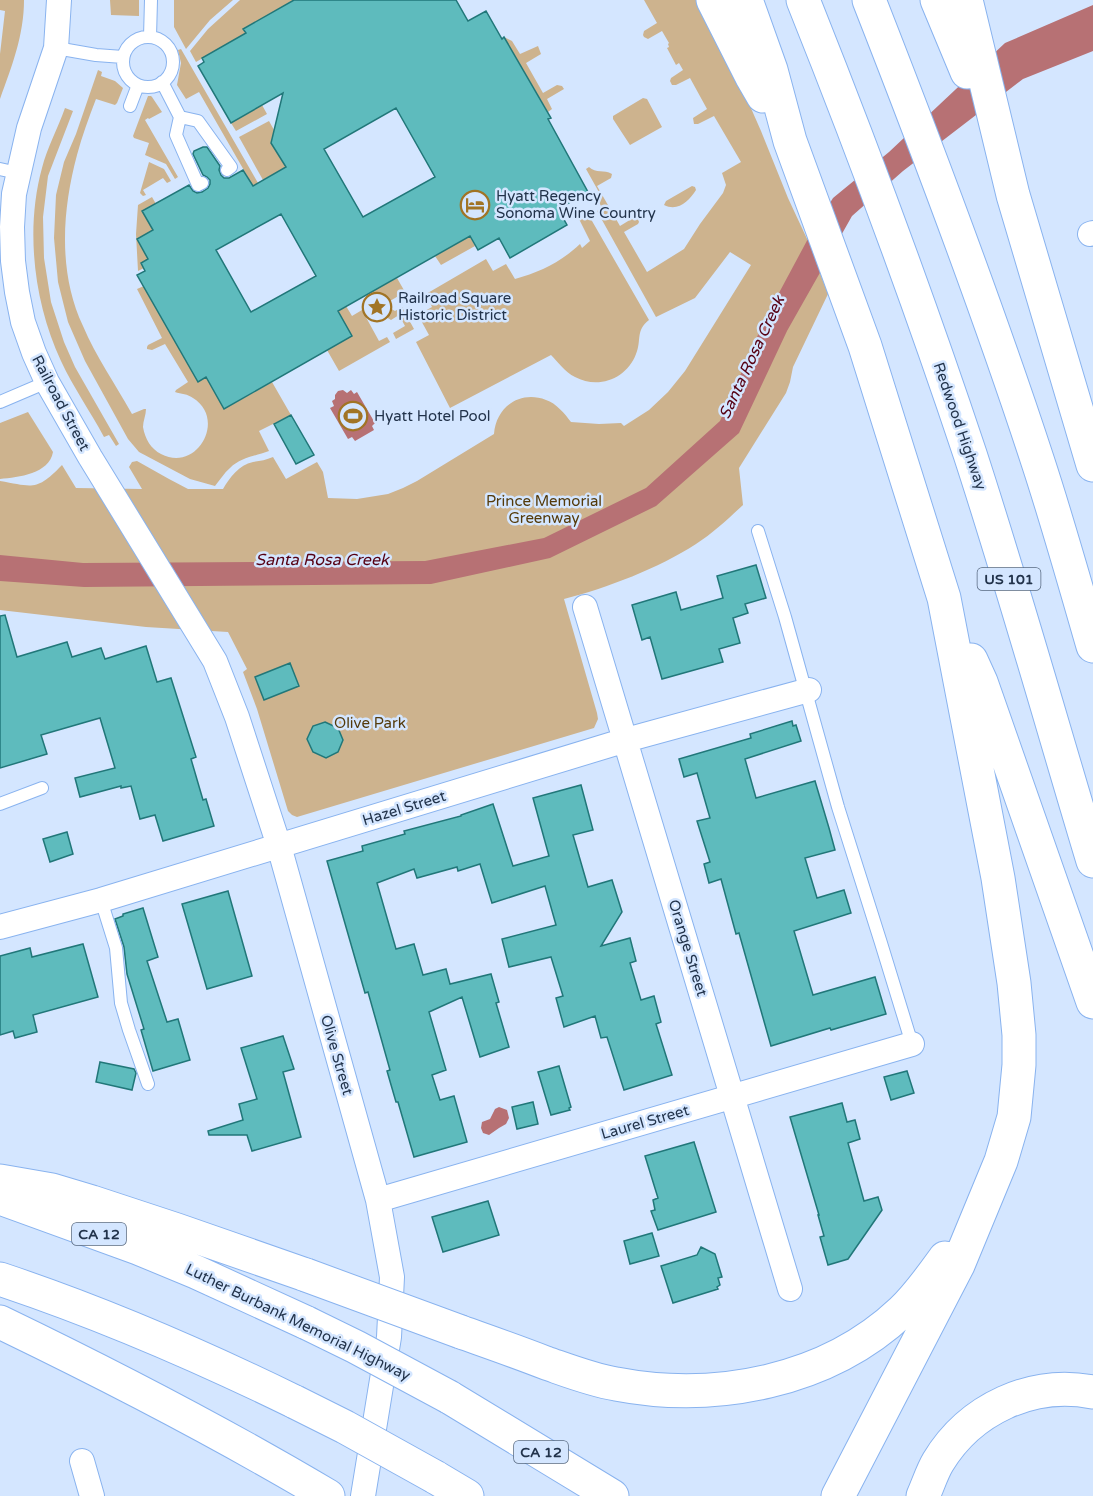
<svg xmlns="http://www.w3.org/2000/svg" width="1093" height="1496" font-family="'Varela Round',sans-serif">
<style>
.green{fill:#cdb38e}
.water{fill:#b77174}
.building{fill:#5ebbbd;stroke:#217779;stroke-width:1.5;fill-rule:evenodd}
.lines{fill:none;stroke-linecap:round;stroke-linejoin:round}
.lane-casing{stroke:#89b3ef;stroke-width:14}
.street-casing{stroke:#89b3ef;stroke-width:26}
.highway-casing{stroke:#89b3ef;stroke-width:35}
.lane{stroke:#fff;stroke-width:12}
.street{stroke:#fff;stroke-width:24}
.highway{stroke:#fff;stroke-width:33}
.highway-bridge-casing{stroke:#89b3ef;stroke-width:35;stroke-linecap:butt}
.highway-bridge{stroke:#fff;stroke-width:33}
.labels{text-anchor:middle;stroke-width:5;stroke-linejoin:round;paint-order:stroke}
.shield{fill:#d4e6ff;stroke:#576981;stroke-width:1.5}
.shield-label{font-size:14px;font-weight:bold;fill:#22334b}
.poi-label{font-size:15px;fill:#22334b;stroke:#d4e6ff;text-anchor:start}
.street-label{font-size:15px;fill:#22334b;stroke:#d4e6ff}
.park-label{font-size:15px;fill:#543a0a;stroke:#d4e6ff}
.water-label{font-size:16px;font-style:italic;fill:#560013;stroke:#d4e6ff}
</style>
<rect width="100%" height="100%" fill="#d4e6ff"/>
<path class="green" d="M0 0H24C24 35 12 66 0 99V54L5 11 0 10Z
M110 0H139V16L111 15Z
M174 0H233L210 20 186 49 174 27Z
M240 0H304L243 30 246 33 196 62 190 51 208 29Z
M644 0H698L739 81 761 131 788 198 808 241 828 294 793 367 790 382 786 393 739 468 743 505C728 519 713 533 696 544 659 568 607 588 564 599L597 713 598 719 594 728 297 817 292 815 288 811 257 709 243 672 247 669 228 632 146 627 0 610V481C34 487 37 491 62 465L76 488 142 489 129 467 132 462 137 461 169 479 188 489H223C230 477 239 465 253 462 260 461 266 460 273 457L286 479 317 462 323 472 328 498 357 499 388 494 403 488 417 481 494 434C496 407 520 390 546 400 556 403 565 414 571 422L599 424 621 423 624 426 649 410 668 392 685 371 751 265 730 252 695 298 656 317 597 211 602 208 596 196 600 194 586 169 589 167C596 174 604 169 612 174L611 178 597 186 620 226 633 218 638 219 639 222 638 224 624 232 647 272 684 249 700 224 723 193 726 185 722 173 741 162 714 116 698 124H694L693 118 707 109 690 78 676 85H672L670 81 671 78 683 70 679 63 676 65 667 48 669 47 668 44 669 43 662 31 648 39 644 37 643 35 644 31 657 23Z
M504 37 512 41 520 54 538 46 541 54 526 63 543 93 557 85 562 86 564 89 547 99 552 109 548 112Z
M181 49 258 183 253 186 199 92 186 99 177 85 181 63 178 50Z
M98 70 102 72 101 76 115 81 123 88 117 103 115 105 96 99C89 117 82 136 77 155 62 211 58 273 83 326 96 357 116 385 132 414L144 409H146C146 415 143 421 143 427 145 439 151 449 161 454 197 473 227 419 193 398 188 394 181 394 175 392L176 390 188 382 165 344 152 350 147 349V347L148 345 162 338 137 289 144 286 199 381 206 377 224 409 272 382 291 415 259 431 269 451C256 456 241 457 230 468 224 473 220 480 215 486L190 479 139 452 128 439 85 361 68 322 58 282 54 238 56 195 64 162 76 134Z
M148 96H151L152 97 162 112 149 119 148 118 145 120 178 177 175 179 166 164 145 155 149 143 134 138 133 136Z
M643 98 647 99 662 127 630 145 613 119V116Z
M262 105 267 114 236 131 231 123Z
M65 108 73 111 48 176 43 217 44 258 51 302 64 342 75 367 119 444 116 446 109 435 104 437C90 411 73 387 61 361 34 303 25 230 42 168 47 148 58 128 65 108Z
M269 121 274 130 271 143 286 167 263 180 239 137Z
M149 162 164 169 171 181 167 183 163 178 143 190 146 195 143 196 140 193Z
M692 186 695 187 696 190C689 201 678 212 664 205L666 201Z
M152 197 156 204 142 211 153 230 148 259 141 263 144 268 138 271 136 234 138 205Z
M588 214 649 320C635 331 642 340 636 354 627 378 599 390 575 377 565 372 558 362 551 355L450 408 416 342 429 335 418 315 432 307 426 294 486 259 493 271 506 264 515 279C540 272 561 262 580 244L582 248 590 241 579 219Z
M470 236 475 246 441 265 435 256Z
M397 278 405 292 385 304 386 306 395 311 402 307 414 329 396 339 393 333 405 326 399 315 391 320 376 311 372 304 376 301 371 292Z
M346 306 352 316 362 310 379 341 387 337 390 342 339 371 327 350 352 336 338 311Z
M28 412 53 452C49 474 19 477 0 479V423Z"/>
<path class="water" d="M1093 5V51L1023 79 903 171 852 216 787 331 739 433 656 506 550 558 431 584 84 587 0 581V555L83 563 425 561 544 538 646 488 720 421 765 319 810 235 833 198 889 152 1005 43Z
M343 390 347 393 351 390 354 394 357 392 375 423 372 426 374 430 355 441 352 437 348 439 330 408 334 406 332 401 335 399V395L338 391Z
M499 1107 507 1110 509 1118 506 1124 499 1128 489 1135 483 1133 481 1128 482 1122 490 1119 495 1109Z"/>
<path class="building" d="M294 0H456L468 21 486 11 502 39 504 37 551 118 548 119 588 192 558 209 567 225 510 258 499 238 478 250 470 236 338 311 352 336 224 409 206 377 198 382 137 275 145 271 141 263 148 259 137 239 153 230 142 211 189 185 193 191 197 193 202 192 208 188 210 184V180L207 177 203 175 193 154 194 151 203 147H207L220 166 219 170 221 175 224 178H229L243 170 253 186 286 167 271 143 283 93 231 123 198 66 204 62 202 58 246 33 243 29ZM396 108 435 177 363 217 324 149ZM281 214 316 276 251 312 216 250Z
M291 415 314 455 296 464 274 424Z
M756 565 766 598 745 604 748 613 733 618 740 643 719 649 723 662 662 679 650 637 642 640 632 605 676 592 681 610 723 598 717 576Z
M5 615 17 657 67 642 72 657 101 648 105 659 146 646 157 682 171 678 196 757 191 759 203 800 206 799 214 826 163 841 155 815 140 819 131 786 121 788V786L80 797 75 778 115 768 100 718 41 735 47 754 0 768V616Z
M290 663 299 686 264 700 255 677Z
M792 721 793 726 796 725 801 741 745 759 756 798 815 781 829 828 835 850 805 858 817 898 844 890 851 913 794 931 813 995 875 977 886 1014 831 1030 830 1028 771 1046 739 933 736 934 721 879 709 883 704 864 710 862 697 821 710 818 697 773 684 777 679 759 751 738 750 734Z
M325 722 338 728 343 740 338 752 326 758 313 752 307 739 313 726Z
M581 785 593 830 573 835 588 887 612 880 622 912 601 946 630 938 636 961 630 963 641 1000 654 996 661 1022 656 1024 672 1075 624 1090 607 1037 601 1038 595 1016 564 1027 556 998 563 996 551 957 509 967 502 939 556 925 545 886 492 903 480 864 458 871 457 867 417 878 414 869 377 883 396 949 414 944 423 975 446 969 450 984 491 974 499 1002 496 1003 509 1047 480 1057 462 997 429 1012 446 1070 432 1075 440 1100 454 1096 467 1142 414 1157 398 1102H396L387 1071 390 1070 368 992 365 993 327 861 363 851 362 846 405 834 404 831 461 816V815L493 804 513 866 549 856 533 798Z
M67 832 73 854 50 862 43 839Z
M228 891 252 976 207 989 182 904Z
M143 908 158 957 147 961 167 1022 178 1019 190 1060 153 1071 141 1030 144 1029 127 974 124 947 115 919 123 916V914Z
M83 944 98 997 33 1015 37 1032 15 1038 13 1031 0 1035V956L30 948 32 957Z
M283 1036 294 1069 283 1072 301 1137 252 1151 247 1135H209L208 1131 243 1120 239 1104 257 1099 241 1048Z
M100 1062 134 1069 136 1073 132 1090 96 1082Z
M559 1066 571 1107 569 1108 570 1110 551 1115 538 1072Z
M907 1071 914 1093 891 1100 884 1077Z
M533 1102 538 1124 517 1129 512 1107Z
M842 1103 847 1122 855 1120 860 1139 848 1143 864 1201 878 1197 882 1210 848 1259 828 1265 820 1237 824 1236 818 1215H819L790 1117Z
M694 1142 716 1212 658 1230 651 1211 655 1210 653 1200 658 1198 645 1156Z
M488 1201 499 1235 443 1252 432 1217Z
M652 1233 659 1256 630 1264 624 1241Z
M701 1247 715 1254 722 1277 718 1278 720 1285 717 1287 718 1289 673 1303 661 1266 697 1255Z"/>
<g class="lines">
<g class="lane-casing">
<path id="lane" d="M150 37 151 0
M123 62a25 25 0 1 1 50 0a25 25 0 1 1-50 0Z
M56 48 96 55 123 57
M162 82 180 117 176 135 198 185 202 183
M130 106 138 85
M180 117 198 121 231 167 227 170
M0 169 18 173
M0 402 47 382
M758 531 785 617 838 807 881 943 912 1044
M0 804 42 788
M101 900 116 948 121 1003 129 1030 148 1084"/>
</g>
<g class="street-casing">
<path id="street" d="M59 0 56 48 29 128 14 194 12 227 13 261 17 292 23 322 34 353 47 382 90 457 215 661 237 717 279 846 378 1200 392 1277 389 1337 363 1496
M1090 234 1093 233
M585 607 790 1289
M0 927 101 900 626 740 809 690
M378 1200 912 1044
M82 1461 92 1496"/>
</g>
<g class="highway-casing">
<path id="highway" d="M713 0 752 77 763 96
M746 0 771 70 790 141 865 346 944 598 998 878 1014 983 1019 1035V1065L1014 1117 1001 1161 958 1265 838 1496
M803 0C863 150 919 301 970 454 1014 589 1052 725 1093 861
M869 0C929 153 987 306 1038 462 1058 523 1075 584 1093 646
M937 0 967 72
M966 0 1013 195 1093 465
M971 660 981 682 1093 1002
M0 1181 52 1190 92 1202 177 1230 306 1275
M0 1198 138 1248 196 1272 307 1323
M0 1279C102 1313 199 1355 295 1402
M0 1322C112 1376 222 1433 328 1496
M461 1332C489 1342 518 1352 546 1363 569 1371 592 1380 616 1384 715 1403 827 1382 902 1311 918 1296 932 1276 945 1258
M449 1397 612 1496
M435 1477 467 1496
M923 1496C928 1485 932 1472 938 1462 970 1409 1032 1380 1093 1392"/>
</g>
<use href="#lane" class="lane"/>
<use href="#street" class="street"/>
<use href="#highway" class="highway"/>
<g class="highway-bridge-casing">
<path id="highway-bridge" d="M306 1275 461 1332
M307 1323 356 1347 449 1397
M295 1402 345 1427 435 1477"/>
</g>
<use href="#highway-bridge" class="highway-bridge"/>
</g>
<defs>
<g id="hotel-ring" transform="scale(1.5)"><circle r="9.5" fill="#d4e6ff" stroke="#a17425" stroke-width="1.5"/><path d="M-6-4.5h1.5V1H6V5H4.5V3h-9V5H-6ZM-4 0a1.8 1.8 0 1 1 3.6 0ZM.5 0V-2.5h3Q6-2.5 6 0Z" fill="#a17425"/></g>
<g id="sight-ring" transform="scale(1.5)"><circle r="9.5" fill="#d4e6ff" stroke="#a17425" stroke-width="1.5"/><path d="M0-6L1.8-2.2L6-1.7L2.9 1.2L3.7 5.4L0 3.3L-3.7 5.4L-2.9 1.2L-6-1.7L-1.8-2.2Z" fill="#a17425"/></g>
<g id="stadium-ring" transform="scale(1.5)"><circle r="9.5" fill="#d4e6ff" stroke="#a17425" stroke-width="1.5"/><path d="M0-5a6.5 5 0 1 0 0 10a6.5 5 0 1 0 0-10ZM-3.5-1.8h7v3.6h-7Z" fill="#a17425"/></g>
</defs>
<g fill-rule="evenodd">
<use href="#hotel-ring" x="475" y="205"/>
<use href="#sight-ring" x="377" y="307"/>
<use href="#stadium-ring" x="353" y="416"/>
</g>
<g class="labels">
<g class="shield">
<rect x="977.5" y="568" width="63" height="22" rx="4.5"/>
<rect x="72" y="1223" width="54" height="22" rx="4.5"/>
<rect x="514" y="1441" width="54" height="22" rx="4.5"/>
</g>
<g class="shield-label">
<text x="1009" y="584">US 101</text>
<text x="99" y="1239">CA 12</text>
<text x="541" y="1457">CA 12</text>
</g>
<g class="poi-label">
<text x="496" y="201">Hyatt Regency<tspan x="496" dy="17">Sonoma Wine Country</tspan></text>
<text x="398" y="303">Railroad Square<tspan x="398" dy="17">Historic District</tspan></text>
<text x="374" y="421">Hyatt Hotel Pool</text>
</g>
<g class="street-label">
<text transform="translate(61 403) rotate(62)" y="5">Railroad Street</text>
<text transform="translate(960 426) rotate(71)" y="5">Redwood Highway</text>
<text transform="translate(404 808) rotate(-17)" y="5">Hazel Street</text>
<text transform="translate(688 948) rotate(73)" y="5">Orange Street</text>
<text transform="translate(337 1055) rotate(74)" y="5">Olive Street</text>
<text transform="translate(645 1122) rotate(-16)" y="5">Laurel Street</text>
<text transform="translate(298 1322) rotate(26)" y="5">Luther Burbank Memorial Highway</text>
</g>
<g class="park-label">
<text x="544" y="506">Prince Memorial<tspan x="544" dy="17">Greenway</tspan></text>
<text x="370" y="728">Olive Park</text>
</g>
<g class="water-label">
<text transform="translate(751 357) rotate(-65)" y="6">Santa Rosa Creek</text>
<text x="322" y="565">Santa Rosa Creek</text>
</g>
</g>
</svg>
